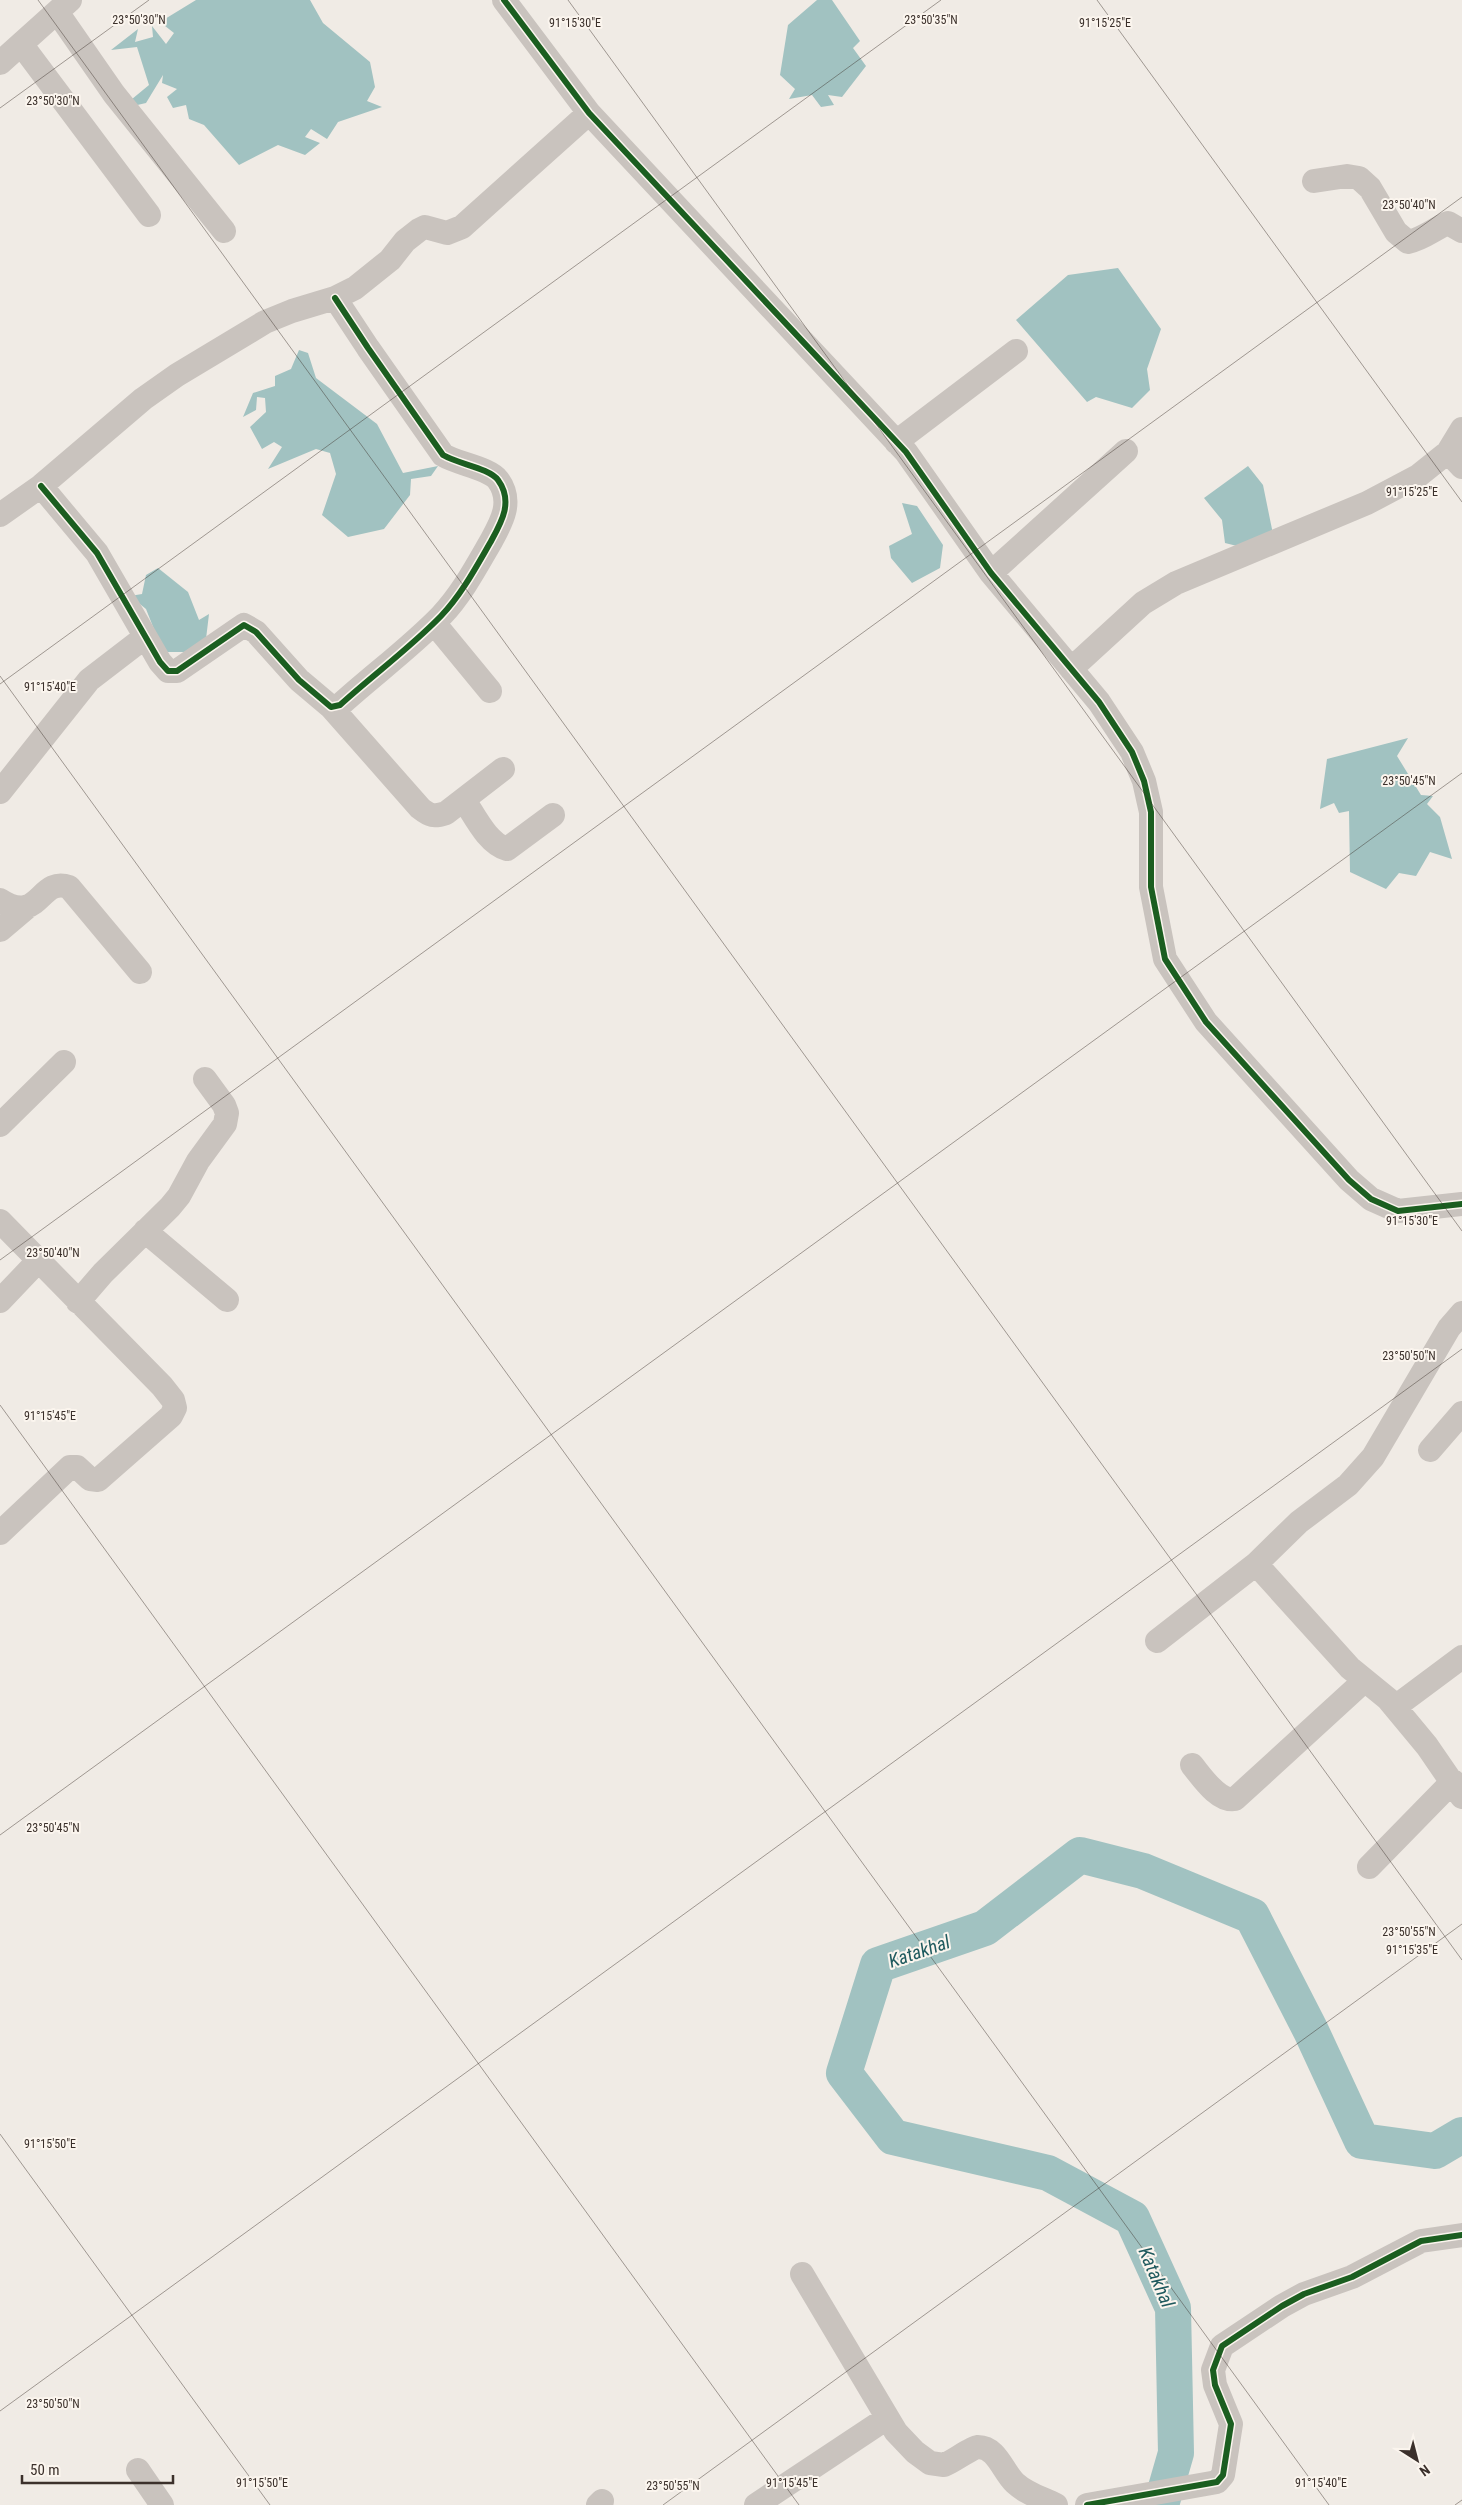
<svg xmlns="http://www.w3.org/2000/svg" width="1462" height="2505" font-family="'Roboto Condensed',sans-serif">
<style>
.water{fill:#a1c2c1}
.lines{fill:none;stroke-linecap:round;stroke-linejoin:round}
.river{stroke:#a1c2c1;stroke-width:36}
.minor{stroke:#c9c3be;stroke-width:24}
.cycleway-casing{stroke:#fbf5ee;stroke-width:9}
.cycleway{stroke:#1b5e20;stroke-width:6}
.ticks{fill:none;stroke:#3b302b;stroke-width:1;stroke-opacity:0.45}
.labels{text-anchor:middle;stroke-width:4;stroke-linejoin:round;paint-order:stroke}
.water-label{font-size:19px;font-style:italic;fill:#1f5a5e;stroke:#fbf5ee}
.ticks-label{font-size:12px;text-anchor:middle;fill:#3b302b;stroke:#fbf5ee;stroke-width:4;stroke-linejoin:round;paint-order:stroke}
</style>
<rect width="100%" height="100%" fill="#f0ebe5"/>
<path class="water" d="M196 0H310L323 23 370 62 375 87 367 101 382 107 338 122 327 139 311 129 305 137 320 143 305 155 278 145 239 165 204 125 189 119 186 105 173 108 167 97 177 89 162 83 163 75 146 103 120 109 149 85 137 47 111 50 138 29 135 42 153 37 152 26 166 44 174 33 160 22Z
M817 0H832L860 41 853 48 866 66 842 97 828 95 834 105 821 107 812 95 789 99 795 89 780 75 788 25Z
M1118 268 1161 329 1147 369 1150 390 1132 408 1096 397 1087 402 1016 320 1068 275Z
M299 350 308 353 316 378 377 424 403 473 438 466 431 476 411 479 410 495 384 529 348 537 322 515 336 474 330 453 316 449 268 469 282 447 274 442 262 449 250 427 266 412 265 398 257 397 256 410 243 417 253 393 275 386V376L291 369Z
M1248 466 1263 485 1274 539 1253 550 1225 543 1222 520 1204 498Z
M902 503 917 506 943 545 940 568 912 583 891 558 889 546 912 534Z
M158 568 188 592 199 620 209 614 206 639 185 652H163L146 609 130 596 142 594 146 575Z
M1408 738 1397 756 1421 795 1433 796 1427 804 1440 817 1452 859 1430 852 1416 876 1399 873 1386 889 1350 872 1349 811 1339 813 1334 803 1320 809 1327 759Z"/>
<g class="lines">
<path class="river" d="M1161 2505 1176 2453 1173 2308 1132 2218 1048 2173 893 2137 844 2073 878 1965 985 1928 1080 1855 1143 1871 1252 1916 1311 2031 1362 2141 1435 2151 1462 2135"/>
<path class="minor" d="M504 0 589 113 906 452 991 573 1099 702 1132 752 1144 781 1151 812V887L1165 959 1206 1022 1349 1180 1371 1199 1398 1211 1462 1204
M57 12 114 94 224 231
M21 44 149 215
M0 63 70 0
M1314 181 1347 176 1359 178 1370 188 1396 232 1408 242C1423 239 1434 229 1448 223L1462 231
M896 442 1016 351
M1448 452 1462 467
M41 486 97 553 160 662 168 671H177L244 625 256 632 299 680 331 707 340 705C373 675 410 648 441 616 461 595 475 569 490 543 501 523 514 502 498 480 489 468 458 464 443 455L368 348 335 298
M0 515 41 486 143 399 177 375 265 322 292 311 335 298 355 288 390 260 405 241 419 230 425 227 447 233 462 227 589 113
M991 573 1126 451
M434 623 490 691
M1071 669 1143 603 1176 583 1367 503 1418 476 1448 452 1462 429
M331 707 420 808C430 816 434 817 446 813L503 769
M0 792 89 680 145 637
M464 800C475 816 487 843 507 849L553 815
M0 900C40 926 39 876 69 887L140 972
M0 930 26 908
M0 1125 64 1062
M0 1221 162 1386 173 1400 175 1408 171 1416 98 1480 90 1479 77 1467H70L0 1533
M145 1231 227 1300
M0 1301 38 1261
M78 1302 103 1273 170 1207 179 1196 198 1161 225 1124 227 1113 224 1105 205 1079
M1430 1450 1462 1413
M1256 1564 1350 1668 1388 1699 1427 1746 1462 1797
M1157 1641 1256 1564 1299 1522 1348 1485 1373 1457 1449 1328 1462 1313
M1395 1707 1462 1657
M1192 1765C1202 1777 1218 1802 1235 1799L1364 1681
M1369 1867 1453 1781
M802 2274 896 2432 915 2452 930 2463 944 2465C952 2462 971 2448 978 2447 997 2447 1003 2472 1015 2483 1027 2494 1042 2498 1056 2505
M138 2470 162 2505
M598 2505 602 2501
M756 2505 887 2418
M1087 2505 1217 2482 1223 2475 1231 2424 1215 2385 1213 2370 1222 2346 1282 2306 1304 2294 1352 2277 1421 2241 1462 2235"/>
<g class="cycleway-casing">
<path id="cycleway" d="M504 0 589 113 906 452 991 573 1099 702 1132 752 1144 781 1151 812V887L1165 959 1206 1022 1349 1180 1371 1199 1398 1211 1462 1204
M41 486 97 553 160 662 168 671H177L244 625 256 632 299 680 331 707 340 705C373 675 410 648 441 616 461 595 475 569 490 543 501 523 514 502 498 480 489 468 458 464 443 455L368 348 335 298
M1087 2505 1217 2482 1223 2475 1231 2424 1215 2385 1213 2370 1222 2346 1282 2306 1304 2294 1352 2277 1421 2241 1462 2235"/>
</g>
<use href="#cycleway" class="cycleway"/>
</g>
<path class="ticks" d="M38 0 1462 1960M568 0 1462 1231M1097 0 1462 502M0 108 149 0M0 676 1329 2505M0 684 941 0M0 1260 1462 197M0 1405 799 2505M0 1835 1462 773M0 2134 270 2505M0 2411 1462 1349M663 2505 1462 1924M1455 2505 1462 2500"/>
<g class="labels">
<g class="water-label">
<text transform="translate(919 1951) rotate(-19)" y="7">Katakhal</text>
<text transform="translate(1157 2277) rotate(67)" y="7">Katakhal</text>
</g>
</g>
<g class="ticks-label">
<text x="139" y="24">23°50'30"N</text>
<text x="931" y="24">23°50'35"N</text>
<text x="575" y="27">91°15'30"E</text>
<text x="1105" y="27">91°15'25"E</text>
<text x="53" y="105">23°50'30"N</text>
<text x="1409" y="209">23°50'40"N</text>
<text x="1412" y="496">91°15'25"E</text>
<text x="50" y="691">91°15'40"E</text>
<text x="1409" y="785">23°50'45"N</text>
<text x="1412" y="1225">91°15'30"E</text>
<text x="53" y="1257">23°50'40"N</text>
<text x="1409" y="1360">23°50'50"N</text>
<text x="50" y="1420">91°15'45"E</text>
<text x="53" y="1832">23°50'45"N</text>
<text x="1409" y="1936">23°50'55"N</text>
<text x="1412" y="1954">91°15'35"E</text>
<text x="50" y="2148">91°15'50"E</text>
<text x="53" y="2408">23°50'50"N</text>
<text x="262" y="2487">91°15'50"E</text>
<text x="792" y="2487">91°15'45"E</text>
<text x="1321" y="2487">91°15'40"E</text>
<text x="673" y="2490">23°50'55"N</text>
</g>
<g transform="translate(1417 2460) rotate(144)" stroke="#fbf5ee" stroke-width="4" paint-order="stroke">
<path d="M0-4L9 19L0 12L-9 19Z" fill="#3b302b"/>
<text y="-8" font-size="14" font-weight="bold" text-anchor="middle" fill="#3b302b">N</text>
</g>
<path d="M22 2475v8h151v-8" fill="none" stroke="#3b302b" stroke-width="2.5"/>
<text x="30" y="2475" font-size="15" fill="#3b302b" stroke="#fbf5ee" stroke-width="4" paint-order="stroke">50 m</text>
</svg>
